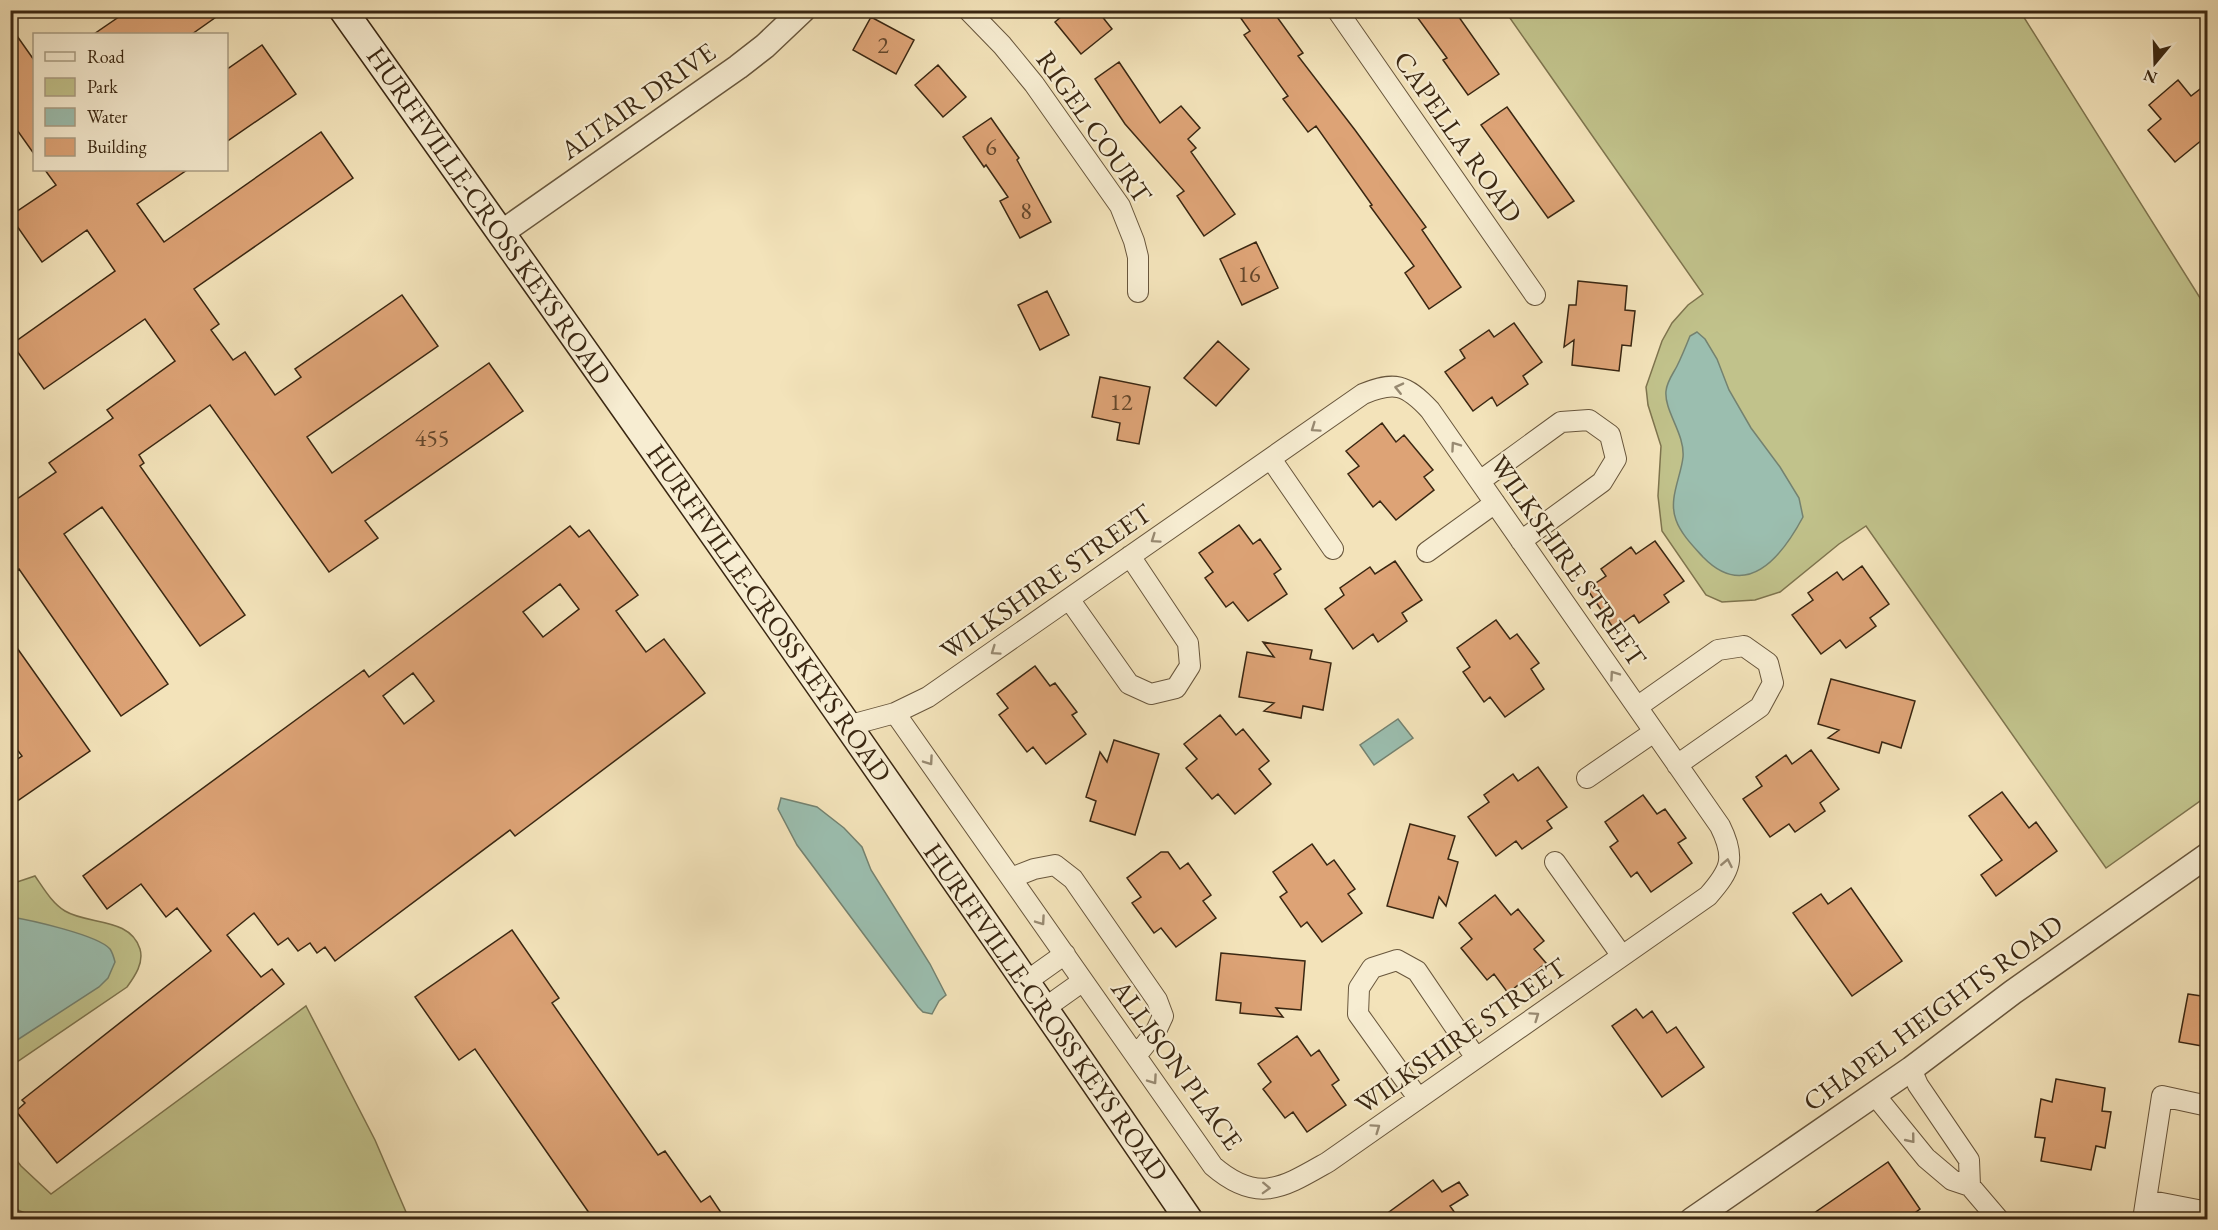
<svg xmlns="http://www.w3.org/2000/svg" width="2218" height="1230" font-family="'EB Garamond',serif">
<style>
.green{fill:#c1c28b;stroke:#7e744e;stroke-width:1.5}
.water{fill:#9bbeaf;stroke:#748270;stroke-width:1.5}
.building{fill:#dda376;stroke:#3a2712;stroke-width:1.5;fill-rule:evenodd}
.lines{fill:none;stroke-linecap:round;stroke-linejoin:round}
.minor-casing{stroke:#68563c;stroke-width:22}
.tertiary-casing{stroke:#68563c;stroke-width:27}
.secondary-casing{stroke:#3a2712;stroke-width:30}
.minor{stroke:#f7edd2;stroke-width:20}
.tertiary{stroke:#f7edd2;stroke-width:24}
.secondary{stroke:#f7edd2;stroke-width:27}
.oneway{stroke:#988a72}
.labels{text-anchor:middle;stroke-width:4.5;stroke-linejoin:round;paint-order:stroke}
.number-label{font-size:24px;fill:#63462b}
.street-label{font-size:27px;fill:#3a2712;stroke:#f7edd2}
</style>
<rect width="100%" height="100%" fill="#f3e3ba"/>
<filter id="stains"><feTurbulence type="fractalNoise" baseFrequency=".00333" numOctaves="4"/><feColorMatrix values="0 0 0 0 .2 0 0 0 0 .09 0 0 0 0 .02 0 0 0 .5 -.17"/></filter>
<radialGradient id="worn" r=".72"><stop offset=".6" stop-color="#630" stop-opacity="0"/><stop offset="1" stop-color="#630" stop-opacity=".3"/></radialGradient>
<path class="green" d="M1505 11H2020L2207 309V796L2106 868 1866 526 1839 544 1780 592 1755 600 1722 602 1706 595 1662 531 1658 496 1661 446 1648 405 1646 387 1662 341 1672 323 1688 305 1703 294Z
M35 876C44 889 52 903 65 911 88 925 130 917 140 949 144 963 135 976 127 987L11 1066V884Z
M306 1006 375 1140 409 1219 28 1220 25 1213 11 1207V1153L21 1166 51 1194Z"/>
<path class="water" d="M1697 332 1705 339 1717 359 1729 390 1751 428 1780 467 1799 498 1803 517C1781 558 1746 601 1703 557 1693 546 1681 534 1676 520 1668 499 1681 477 1683 457 1685 434 1664 411 1666 391 1667 381 1673 374 1677 366 1682 356 1686 346 1690 336Z
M1398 719 1413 738 1374 765 1360 745Z
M781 798 817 807 844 828 862 847 871 870 930 964 946 995 939 1001 932 1014 923 1012 918 1007 797 845 778 809Z
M11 917C30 920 98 935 110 949 112 952 114 958 115 962L108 978 99 987 11 1044Z"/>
<path class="building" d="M129 10H226L192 34H94Z
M1069 10H1097L1112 29 1081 54 1055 22Z
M1235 10H1272L1303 53 1298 56 1355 130 1426 227 1422 230 1461 287 1429 309 1405 273 1414 266 1370 206 1372 205 1316 126 1308 132 1283 99 1288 96 1244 35 1250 31Z
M1412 10H1454L1499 74 1468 95 1443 60 1447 58Z
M871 17 914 40 896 74 853 50Z
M10 26 34 60V154L10 120Z
M262 45 296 94 226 142V70Z
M1119 62 1160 123 1181 106 1200 128 1188 139 1196 148 1191 152 1235 214 1204 236 1177 196 1184 191 1125 124 1095 79Z
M938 65 966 97 943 117 915 85Z
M2178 80 2191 96 2208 83V135L2175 162 2148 130 2161 119 2149 105Z
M1507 107 1574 201 1548 218 1481 125Z
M991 118 1019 158 1017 160 1051 222 1020 238 1000 201 1008 197 986 165 984 167 963 137Z
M321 132 353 178 194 289 219 324 211 330 233 360 245 352 275 395 301 377 295 369 402 295 438 346 307 437 332 473 489 363 523 411 365 521 378 538 329 572 210 405 139 455 144 463 140 466 245 615 200 646 102 507 64 534 168 684 121 716 19 569 10 574V504L56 472 49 463 113 418 107 410 175 361 145 319 44 389 12 344 115 271 87 230 42 262 10 216 56 185 45 170H187L137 204 164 242Z
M1256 242 1278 288 1242 305 1220 259Z
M1578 281 1627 286 1625 310 1635 311 1631 346 1622 345 1619 371 1572 365 1574 340 1564 347 1569 305H1576Z
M1047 291 1069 335 1040 350 1018 305Z
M1514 323 1542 362 1523 376 1528 384 1497 406 1492 397 1473 411 1445 372 1465 358 1460 350 1489 330 1494 337Z
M1218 341 1249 369 1216 406 1184 378Z
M1100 377 1150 387 1139 444 1117 440 1120 423 1092 417Z
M1382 423 1396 442 1404 435 1433 470 1424 477 1434 490 1396 520 1380 501 1373 507 1348 474 1359 466 1346 451Z
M1239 525 1253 544 1260 539 1281 569 1274 574 1287 594 1248 621 1233 602 1226 607 1205 578 1213 572 1199 553Z
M570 526 579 537 589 530 638 595 616 611 646 652 664 639 705 693 515 836 510 830 335 961 325 947 317 953 310 943 298 951 288 938 278 945 254 913 227 935 261 977 272 969 284 984 57 1163 16 1111 25 1103 22 1100 211 951 177 908 166 917 141 884 107 909 83 876 364 670 369 677ZM560 584 579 609 543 637 523 612ZM413 673 434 701 404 724 383 696Z
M1655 541 1684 581 1664 595 1669 602 1639 623 1634 615 1614 629 1587 589 1606 576 1601 569 1631 547 1636 554Z
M1395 561 1422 600 1402 613 1407 621 1378 642 1373 634 1353 649 1325 609 1344 595 1340 588 1370 567 1375 574Z
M1862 566 1889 604 1870 618 1876 626 1846 648 1840 640 1821 654 1792 615 1813 600 1808 593 1837 572 1843 580Z
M1496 620 1510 639 1517 634 1539 663 1531 669 1544 689 1505 717 1490 697 1484 702 1463 672 1470 667 1457 648Z
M10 638 90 751 10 806V764L22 756 10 740Z
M1263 642 1312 650 1310 659 1331 663 1323 710 1303 706 1301 718 1264 711 1274 703 1239 697 1247 652 1274 657Z
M1035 666 1050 686 1055 683 1077 712 1072 715 1086 734 1046 764 1033 747 1027 752 999 715 1008 708 997 694Z
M1831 679 1915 701 1901 748 1882 742 1879 753 1828 738 1839 730 1818 724Z
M1220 715 1236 735 1243 729 1269 761 1259 769 1271 784 1235 814 1218 794 1212 799 1186 768 1197 759 1184 744Z
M1114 740 1159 754 1135 835 1090 821 1096 801 1086 797 1100 752 1107 762Z
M1811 750 1839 789 1820 803 1825 811 1795 832 1789 824 1770 837 1743 799 1762 786 1756 777 1786 755 1792 764Z
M1538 767 1567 807 1547 821 1552 828 1522 849 1516 841 1496 856 1468 817 1489 802 1484 795 1513 774 1518 781Z
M2002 792 2029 828 2036 822 2057 851 1996 896 1981 875 2002 860 1969 816Z
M1643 795 1657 814 1665 809 1686 838 1678 843 1692 863 1651 892 1637 872 1631 877 1610 847 1618 841 1605 822Z
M1410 824 1455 836 1448 859 1458 862 1446 906 1439 897 1433 918 1387 906Z
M1312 844 1327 865 1334 860 1355 889 1348 894 1362 913 1322 942 1307 922 1301 927 1280 897 1287 892 1273 872Z
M1161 852H1168L1180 869 1188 863 1211 895 1203 901 1216 918 1176 947 1161 928 1154 933 1132 903 1141 897 1127 878Z
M1851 888 1902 961 1852 996 1793 913 1821 894 1828 904Z
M1495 895 1511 915 1518 909 1544 941 1534 949 1546 963 1508 993 1494 974 1487 980 1461 948 1472 939 1459 923Z
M512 930 559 998 552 1003 658 1155 665 1151 701 1202 710 1196 726 1220H594L475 1049 459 1060 415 997Z
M1221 953 1305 961 1301 1010 1276 1008 1283 1017 1240 1013 1241 1003 1216 1000Z
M2188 994 2208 997V1047L2179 1042Z
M1636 1009 1643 1018 1652 1011 1667 1033 1676 1027 1704 1067 1662 1097 1612 1026Z
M1297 1036 1311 1056 1319 1050 1339 1080 1332 1085 1346 1105 1307 1132 1293 1112 1285 1118 1263 1089 1271 1082 1258 1064Z
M2056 1079 2105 1088 2102 1111 2111 1112 2105 1148 2096 1146 2091 1170 2041 1161 2045 1138 2035 1137 2041 1099 2052 1102Z
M1888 1162 1920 1209 1905 1220H1804Z
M1433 1180 1442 1192 1459 1182 1468 1195 1450 1206 1460 1220H1378Z"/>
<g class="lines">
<g class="minor-casing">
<path id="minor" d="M968 10 1002 45 1034 84 1120 206 1134 241 1138 257V292
M1337 10 1535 295
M1271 459 1333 549
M1480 481 1561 422 1589 420 1610 435 1616 459 1602 482 1521 541
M1427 552 1495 503
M1069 599 1129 684 1151 694 1176 688 1190 666 1188 643 1130 556
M1637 707 1718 650 1744 646 1768 663 1773 683 1760 707 1677 765
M847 726 895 713 928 697 1363 394C1394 381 1406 384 1430 410L1720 826C1736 858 1731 870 1708 896L1328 1162C1284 1187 1258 1205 1213 1166L895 713
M1587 778 1654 732
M1555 862 1622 956
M1011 878 1034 869 1055 865 1073 879 1157 1000 1163 1016 1156 1031 1136 1056
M1027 981 1065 954
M1045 1008 1083 981
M1911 1069 1918 1085 1969 1160 1970 1186 1999 1220
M1874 1094 1926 1158 1952 1180 1970 1186
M1418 1098 1358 1014 1359 988 1372 968 1397 960 1417 971 1476 1058
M2208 1106 2162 1096 2146 1200 2208 1212
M2143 1220 2146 1200"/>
</g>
<g class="tertiary-casing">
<path id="tertiary" d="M501 233 738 67 765 46 803 10
M1692 1220 1911 1069 2013 992 2208 855"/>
</g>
<g class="secondary-casing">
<path id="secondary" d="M343 10C628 412 912 813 1189 1220"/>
</g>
<use href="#minor" class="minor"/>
<use href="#tertiary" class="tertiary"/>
<use href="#secondary" class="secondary"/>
</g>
<defs><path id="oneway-chevron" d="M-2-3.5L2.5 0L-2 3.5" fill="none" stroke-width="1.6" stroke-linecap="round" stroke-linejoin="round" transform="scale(1.5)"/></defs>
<g class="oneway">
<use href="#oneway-chevron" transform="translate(1399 388) rotate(-167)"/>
<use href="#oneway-chevron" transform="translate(1315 428) rotate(145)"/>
<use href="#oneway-chevron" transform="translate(1455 446) rotate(-125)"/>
<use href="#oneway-chevron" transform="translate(1155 539) rotate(145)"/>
<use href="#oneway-chevron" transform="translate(995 651) rotate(145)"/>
<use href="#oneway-chevron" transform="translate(1614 675) rotate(-125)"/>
<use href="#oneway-chevron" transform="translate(929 761) rotate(55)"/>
<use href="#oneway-chevron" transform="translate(1727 863) rotate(-79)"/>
<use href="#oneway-chevron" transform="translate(1041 921) rotate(55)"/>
<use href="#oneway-chevron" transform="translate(1535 1016) rotate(-35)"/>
<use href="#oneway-chevron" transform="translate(1153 1080) rotate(55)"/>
<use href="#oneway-chevron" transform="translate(1376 1128) rotate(-35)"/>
<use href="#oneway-chevron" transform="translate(1911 1139) rotate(51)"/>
<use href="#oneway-chevron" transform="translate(1266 1188) rotate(2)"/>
</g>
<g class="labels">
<g class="number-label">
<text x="883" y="53">2</text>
<text x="991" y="155">6</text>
<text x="1026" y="219">8</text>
<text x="1249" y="282">16</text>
<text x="1121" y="410">12</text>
<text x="432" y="446">455</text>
</g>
<g class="street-label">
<text transform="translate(638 101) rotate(-35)" y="9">ALTAIR DRIVE</text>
<text transform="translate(1094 127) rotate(55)" y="9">RIGEL COURT</text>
<text transform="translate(1458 137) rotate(55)" y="9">CAPELLA ROAD</text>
<text transform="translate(489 216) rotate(55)" y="9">HURFFVILLE-CROSS KEYS ROAD</text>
<text transform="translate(1568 561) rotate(55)" y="9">WILKSHIRE STREET</text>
<text transform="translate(1046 582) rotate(-35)" y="9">WILKSHIRE STREET</text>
<text transform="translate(769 613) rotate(55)" y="9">HURFFVILLE-CROSS KEYS ROAD</text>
<text transform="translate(1046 1012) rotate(55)" y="9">HURFFVILLE-CROSS KEYS ROAD</text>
<text transform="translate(1933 1013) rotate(-36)" y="9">CHAPEL HEIGHTS ROAD</text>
<text transform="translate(1461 1036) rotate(-35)" y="9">WILKSHIRE STREET</text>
<text transform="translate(1177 1065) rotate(54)" y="9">ALLISON PLACE</text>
</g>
</g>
<rect width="2218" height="1230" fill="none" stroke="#f3e3ba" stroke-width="36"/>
<rect x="12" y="12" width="2194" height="1206" fill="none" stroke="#3a2712" stroke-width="3"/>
<rect x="18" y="18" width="2182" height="1194" fill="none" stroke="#3a2712" stroke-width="1.5"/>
<rect x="33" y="33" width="195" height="138" fill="#f7edd2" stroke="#ab9e85" stroke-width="1.5"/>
<rect x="45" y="52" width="30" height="9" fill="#f7edd2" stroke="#ab9e85" stroke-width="1.5"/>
<text x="87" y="63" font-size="18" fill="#3a2712">Road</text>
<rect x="45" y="78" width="30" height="18" fill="#c1c28b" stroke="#ab9e85" stroke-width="1.5"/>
<text x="87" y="93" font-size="18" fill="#3a2712">Park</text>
<rect x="45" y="108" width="30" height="18" fill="#9bbeaf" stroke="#ab9e85" stroke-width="1.5"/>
<text x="87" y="123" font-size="18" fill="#3a2712">Water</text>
<rect x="45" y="138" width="30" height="18" fill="#dda376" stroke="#ab9e85" stroke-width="1.5"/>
<text x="87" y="153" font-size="18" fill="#3a2712">Building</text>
<g transform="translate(2155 63) rotate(199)" stroke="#f7edd2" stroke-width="4.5" paint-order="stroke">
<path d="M0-4.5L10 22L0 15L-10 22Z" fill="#3a2712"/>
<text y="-9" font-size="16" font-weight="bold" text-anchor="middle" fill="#3a2712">N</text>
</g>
<rect width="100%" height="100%" filter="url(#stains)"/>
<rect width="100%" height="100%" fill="url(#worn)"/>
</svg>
